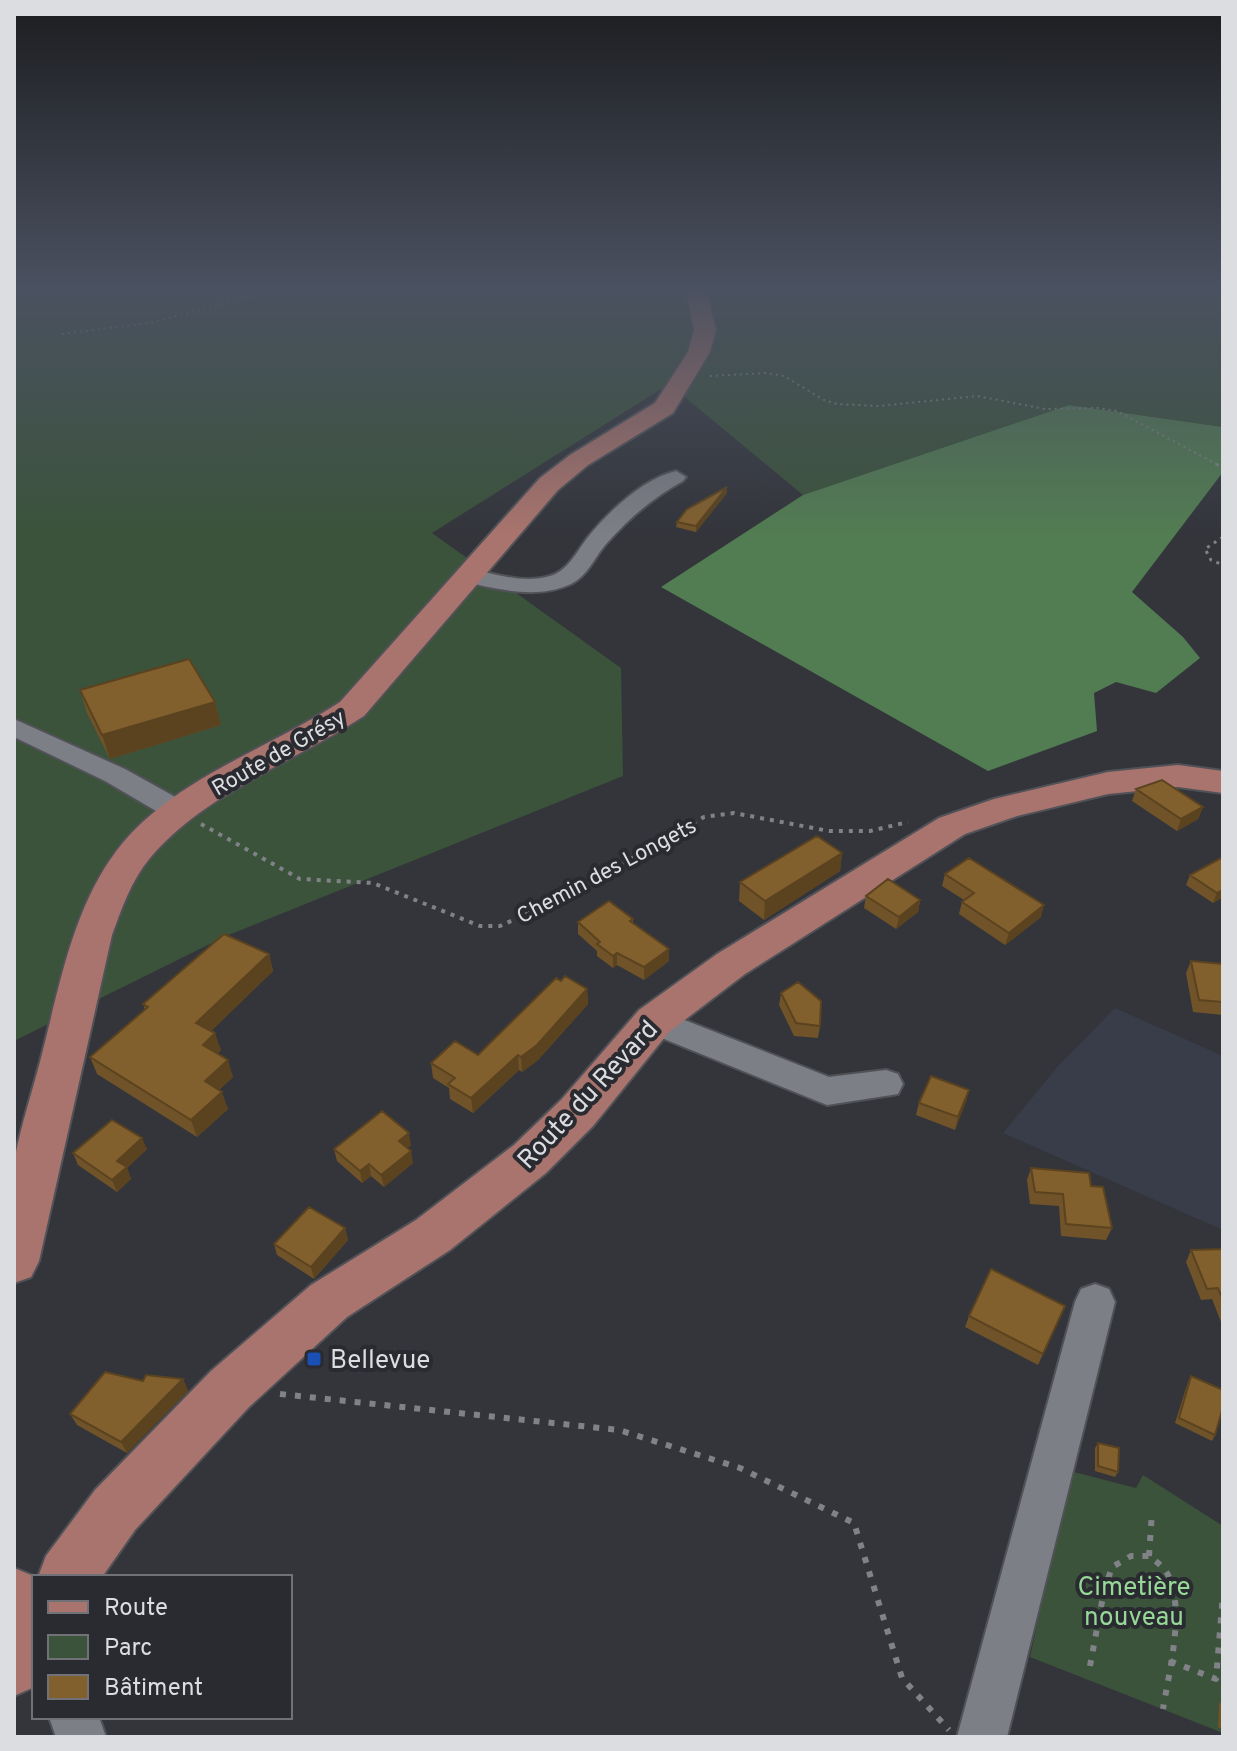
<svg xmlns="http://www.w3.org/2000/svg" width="1237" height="1751" font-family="Overpass,sans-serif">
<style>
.built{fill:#393c49}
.green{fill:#3b533b}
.forest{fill:#527c52}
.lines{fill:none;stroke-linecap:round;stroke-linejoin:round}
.minor-casing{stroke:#515257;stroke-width:4}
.major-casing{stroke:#515257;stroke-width:4}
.path-far3{stroke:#808287;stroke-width:2;stroke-dasharray:2 4;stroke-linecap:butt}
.path-far2{stroke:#808287;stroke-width:3;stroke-dasharray:3 5;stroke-linecap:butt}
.path-far1{stroke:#808287;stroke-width:4;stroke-dasharray:4 6;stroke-linecap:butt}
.path{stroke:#808287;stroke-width:6;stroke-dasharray:6 9;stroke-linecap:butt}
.minor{fill:#7d7f86;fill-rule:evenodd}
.major{fill:#a9746d;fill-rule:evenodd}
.wall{fill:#705328}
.shaded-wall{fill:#5b4320}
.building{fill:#82602e;stroke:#5b4320;stroke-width:2}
.transit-dot{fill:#1a4fb4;stroke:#292b31;stroke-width:3}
.labels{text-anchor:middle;stroke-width:8;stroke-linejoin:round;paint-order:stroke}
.street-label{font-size:22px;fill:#dbdde1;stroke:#292b31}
.near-street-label{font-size:26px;fill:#dbdde1;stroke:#292b31}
.near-poi-label{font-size:26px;fill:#dbdde1;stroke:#292b31;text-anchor:start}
.near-park-label{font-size:26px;fill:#97d797;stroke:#292b31}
</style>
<rect width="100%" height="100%" fill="#33353b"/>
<path class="built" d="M1115 1008 1223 1056V1230L1003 1133 1059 1065Z"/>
<path class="green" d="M14 289H624L630 293 704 289H1223V427L1069 405 803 495 669 384 432 533 621 668 623 776 226 936 14 1041Z
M1070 1471 1136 1488 1143 1475 1223 1526V1733L1030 1657Z"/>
<path class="forest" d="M1069 405 1223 427V472L1132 592 1183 637 1200 658 1156 693 1116 682 1094 693 1097 731 988 771 661 587 803 495Z"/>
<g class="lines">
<g class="minor-casing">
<path id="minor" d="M676 471 686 477 683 481C654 497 629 518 607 543 595 556 588 576 571 584 537 600 496 589 462 581L459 576 462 571 470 569C495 574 525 584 550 576 568 571 577 551 588 537 609 511 643 479 676 471Z
M14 719 125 769 188 804 192 811 188 818 178 820 168 818 105 781 14 737Z
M654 1008 829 1077 886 1070 898 1074 903 1084 898 1094 827 1105 642 1030 637 1021 642 1012Z
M1095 1284 1109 1289 1115 1302 1007 1737H957L1075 1302 1081 1289Z
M49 1717H99L106 1737H56Z"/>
</g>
<g class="major-casing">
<path id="major" d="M686 289H706L716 330 710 352 673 413 588 465 558 490 364 716C294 762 205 793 150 858 131 881 122 908 112 935L39 1261 31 1277 14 1283C14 1245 8 1198 14 1162 21 1124 34 1087 43 1050 65 964 80 872 153 813 208 767 280 741 340 702L540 478 570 455 655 403 688 352 694 330Z
M1178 765 1223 771V793L1178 787 1108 794 1017 816 965 834 745 974 669 1032 593 1126 546 1173 450 1250 347 1317 249 1407 135 1530 102 1577H38L46 1556 95 1490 211 1371 311 1285 416 1220 514 1145 561 1100 639 1010 717 954 939 818 994 799 1108 772Z
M14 1568 36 1577 34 1687 14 1696Z"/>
</g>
<path class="path-far3" d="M62 334 150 323 280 289
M710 376 766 373 784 376 824 400 837 404 879 406 977 396 1045 409 1098 408 1117 411 1220 466"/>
<path class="path-far2" d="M1216 464 1223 468
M1223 537 1205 549 1211 560 1223 565"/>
<path class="path-far1" d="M201 824 300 879 373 883 480 926H500L564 897 704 817 734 813 829 831H870L908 822"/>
<path class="path" d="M280 1394 619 1430 740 1468 854 1523 902 1678 949 1730
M1149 1556 1152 1512
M1170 1661 1216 1679 1223 1594
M1090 1666 1104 1591 1112 1567 1131 1556H1149C1155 1561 1163 1566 1167 1573 1186 1607 1169 1672 1163 1709"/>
<use href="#minor" class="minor"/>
<use href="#major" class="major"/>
</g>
<path class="wall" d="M727 493 696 532 676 527 677 522Z
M80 690 215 702 221 725 110 759 87 713Z
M1136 789 1203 807 1198 819 1177 831 1132 801Z
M842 853 840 871 764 920 739 901 740 882Z
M945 874 1041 917 1005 945 959 914 962 902 964 900 942 886Z
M1190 875 1223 897 1213 903 1186 885Z
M866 896 920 900 918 912 896 929 864 908Z
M633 919V924L669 961 644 980 617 965 613 968 597 956V951L578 934V922Z
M269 954 273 971 211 1031 221 1050 217 1054 233 1077 219 1090 228 1109 197 1137 97 1074 90 1057 145 1010 143 1004Z
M1191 961 1223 964V1015L1193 1012 1186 973Z
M561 981 587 989 588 1004 538 1060 522 1072 519 1070 473 1113 450 1099 449 1088 433 1078 431 1063 478 1055Z
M781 993 820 1026 818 1038 794 1036 779 1005Z
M969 1090 955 1130 916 1115 919 1103Z
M411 1145 407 1148 413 1163 384 1187 371 1176 362 1183 337 1161 334 1149Z
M147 1149 127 1168 131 1179 117 1192 78 1165 73 1153Z
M1031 1168 1091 1186 1112 1228 1106 1240 1061 1236 1059 1206 1030 1204 1027 1180Z
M345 1228 348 1240 314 1279 277 1255 274 1244Z
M1223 1249V1327L1212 1299 1201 1300 1186 1262 1191 1250Z
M1065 1306 1038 1365 965 1327 969 1316Z
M1191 1376 1215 1435 1212 1441 1175 1423 1188 1382Z
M183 1379 188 1391 127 1453 77 1425 70 1414 143 1381Z
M1098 1443 1118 1472 1115 1477 1095 1471V1448Z
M1223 1700V1729L1218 1727 1219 1704Z"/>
<path class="shaded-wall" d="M727 487V493L696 532V526Z
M215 702 221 725 110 759 102 735Z
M1203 807 1198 819 1177 831 1181 819Z
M842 853 840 871 764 920 765 901Z
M1223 890V897L1213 903 1217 893Z
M920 900 918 912 896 929 899 917Z
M1044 905 1041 917 1005 945 1009 933Z
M669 949V961L644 980V967Z
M617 953V965L613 968V956Z
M269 954 273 971 202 1040 196 1023Z
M587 989 588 1004 538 1060 522 1072 521 1057Z
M215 1033 221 1050 208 1062 203 1045Z
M518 1055 519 1070 473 1113 471 1098Z
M228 1060 233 1077 210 1098 205 1081Z
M969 1090 966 1102 955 1130 958 1117Z
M222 1092 228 1109 197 1137 191 1120Z
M409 1133 411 1145 401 1154 399 1141Z
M142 1138 147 1149 127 1168 131 1179 117 1192 112 1180 117 1161Z
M411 1151 413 1163 384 1187 381 1175Z
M369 1164 371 1176 362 1183 360 1171Z
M345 1228 348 1240 314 1279 311 1267Z
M183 1379 188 1391 127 1453 121 1442Z"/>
<path class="building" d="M727 487 696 526 677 522 687 509Z
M189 659 215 702 102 735 80 690Z
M1162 780 1203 807 1181 819 1136 789Z
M817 836 842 853 765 901 740 882Z
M1223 857V890L1217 893 1190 875Z
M969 858 1044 905 1009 933 962 902 974 893 945 874Z
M888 879 920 900 899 917 866 896Z
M609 901 633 919 630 921 669 949 644 967 617 953 613 956 597 944 600 942 578 922Z
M224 934 269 954 196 1023 215 1033 203 1045 228 1060 205 1081 222 1092 191 1120 90 1057 148 1007 143 1004Z
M1191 961 1223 964V1002L1199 1000Z
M565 976 587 989 537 1045 521 1057 518 1055 471 1098 448 1084 455 1078 431 1063 455 1041 478 1055 556 978 561 981Z
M798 982 821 1001 820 1026 796 1023 781 993Z
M931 1076 969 1090 958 1117 919 1103Z
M382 1111 409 1133 399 1141 411 1151 381 1175 369 1164 360 1171 334 1149Z
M112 1120 142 1138 117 1161 127 1167 112 1180 73 1153Z
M1031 1168 1089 1173 1091 1186 1103 1187 1112 1228 1066 1224 1063 1194 1035 1192Z
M309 1207 345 1228 311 1267 274 1244Z
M1223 1249V1300L1218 1288 1207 1289 1191 1250Z
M991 1269 1065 1306 1043 1354 969 1316Z
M105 1372 143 1381 146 1375 183 1379 121 1442 70 1414Z
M1191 1376 1223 1390V1407L1215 1435 1179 1418Z
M1098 1443 1119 1448 1118 1472 1098 1466Z"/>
<linearGradient id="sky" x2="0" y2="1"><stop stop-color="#1c1d20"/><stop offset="0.54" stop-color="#4a5160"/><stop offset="1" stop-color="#4a5160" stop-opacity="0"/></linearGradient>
<rect width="1237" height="534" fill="url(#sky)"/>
<rect class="transit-dot" x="306" y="1351" width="16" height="16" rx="4"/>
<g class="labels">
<g class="street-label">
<text transform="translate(278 752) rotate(-30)" y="8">Route de Grésy</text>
<text transform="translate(606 870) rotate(-28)" y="8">Chemin des Longets</text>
</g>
<g class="near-street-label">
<text transform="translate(587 1094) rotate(-47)" y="9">Route du Revard</text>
</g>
<g class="near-poi-label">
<text x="330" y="1368">Bellevue</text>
</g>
<g class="near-park-label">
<text x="1134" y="1595">Cimetière<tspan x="1134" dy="30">nouveau</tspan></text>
</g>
</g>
<rect width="1237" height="1751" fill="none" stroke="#dbdde1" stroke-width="32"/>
<rect x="32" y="1575" width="260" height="144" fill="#292b31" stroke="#707277" stroke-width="2"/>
<rect x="48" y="1601" width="40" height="12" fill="#a9746d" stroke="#707277" stroke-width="2"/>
<text x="104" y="1615" font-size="24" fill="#dbdde1">Route</text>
<rect x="48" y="1635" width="40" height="24" fill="#3b533b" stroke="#707277" stroke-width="2"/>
<text x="104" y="1655" font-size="24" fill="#dbdde1">Parc</text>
<rect x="48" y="1675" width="40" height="24" fill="#82602e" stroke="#707277" stroke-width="2"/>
<text x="104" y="1695" font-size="24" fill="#dbdde1">Bâtiment</text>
</svg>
